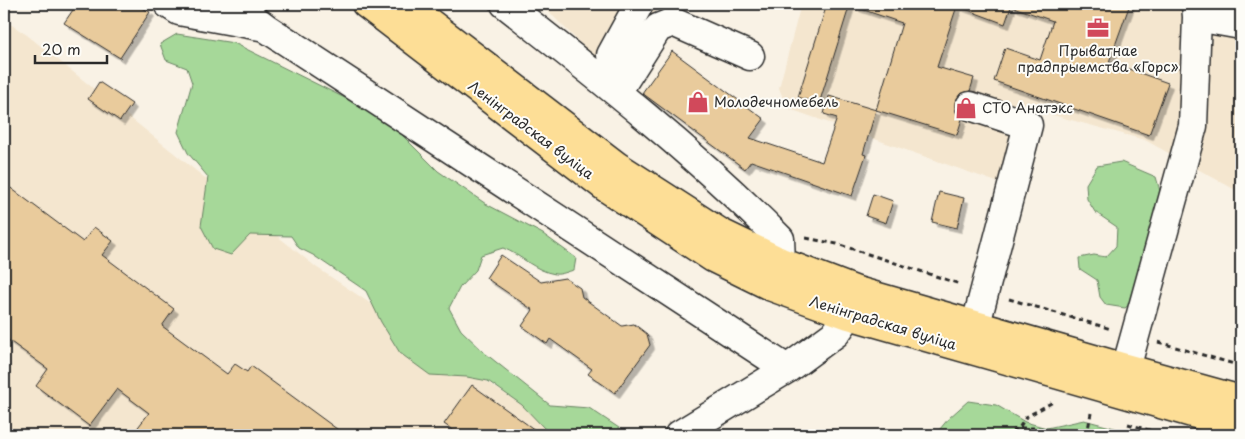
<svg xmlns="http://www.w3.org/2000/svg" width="1245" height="439" font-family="'Playpen Sans',sans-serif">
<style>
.built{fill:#f4e6cf}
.green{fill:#a6d899;stroke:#688262}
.building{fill:#e9cb9c;stroke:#2b2b2b;filter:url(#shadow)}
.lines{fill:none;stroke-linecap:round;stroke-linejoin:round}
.minor-casing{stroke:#2b2b2b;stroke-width:31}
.major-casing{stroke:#2b2b2b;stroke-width:31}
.path{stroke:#2b2b2b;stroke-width:3;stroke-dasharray:5 4;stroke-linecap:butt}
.minor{stroke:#fdfcf7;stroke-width:28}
.major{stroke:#fdde96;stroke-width:28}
.labels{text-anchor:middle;stroke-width:4;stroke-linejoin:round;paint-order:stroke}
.poi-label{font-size:14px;fill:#2b2b2b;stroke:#fdfcf7;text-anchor:start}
.street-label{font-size:14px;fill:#2b2b2b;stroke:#fdfcf7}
</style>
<defs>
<filter id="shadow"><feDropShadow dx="4.5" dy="4.5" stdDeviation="0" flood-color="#0004"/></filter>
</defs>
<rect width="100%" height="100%" fill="#f9f2e5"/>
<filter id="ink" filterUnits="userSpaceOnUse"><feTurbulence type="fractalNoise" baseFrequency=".02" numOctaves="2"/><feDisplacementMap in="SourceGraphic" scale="10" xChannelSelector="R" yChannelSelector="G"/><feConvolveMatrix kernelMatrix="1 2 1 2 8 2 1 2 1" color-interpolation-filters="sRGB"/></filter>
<g filter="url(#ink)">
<path class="built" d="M541 4H661L610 73Z
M801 4H1241V193L1145 140 1027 108 1008 186 787 108 779 88Z
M4 20 27 35 316 267 556 428 550 435H4Z"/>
<path class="green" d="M177 34 234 43 361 106 401 134 438 171 486 204 543 234 576 258 574 270C569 271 561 275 555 274 535 271 521 255 503 248L481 255 476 270 460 287 449 308 461 330 486 354 550 405 589 408 622 430 621 435H544L545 429 522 405 488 381 467 377 430 375 400 353 381 322 366 291 313 255 299 248 291 236 250 235 231 255 213 249 201 226 208 177 188 153 178 132 192 83 187 68 166 60 160 44Z
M1121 162 1156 177 1162 198 1134 301 1125 308 1106 305 1100 297 1097 280 1080 269 1079 258 1094 255 1106 257 1116 246 1117 227 1095 212 1087 199 1086 184 1097 166Z
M968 401 996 405 1025 422 1047 428 1084 420 1141 435H935L949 418Z"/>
<path class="building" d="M77 4H135L150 12 120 58 64 23Z
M827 4H850L819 104 798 97Z
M856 4H1012L1005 24 957 6 937 67 974 78 970 91 960 94 955 102V110L958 116 962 119 957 135 876 110 902 23 855 7Z
M1013 4H1130L1109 62 1168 83 1149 135 994 81 1005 48 1040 60 1053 21 1013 7Z
M672 51 764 119 750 138 822 162 837 118 824 114 829 96 876 110 863 154 866 155 852 196 751 161 745 169 642 93Z
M99 82 132 104 120 121 88 99Z
M4 183 83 242 94 227 113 241 102 255 174 309 162 326 227 374 235 364 247 372 251 366 345 435H132L149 413 117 389 89 426 36 386 48 369 4 337Z
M939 192 964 198 957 228 932 222Z
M873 194 893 201 886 223 866 216Z
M501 255 541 282 565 278 580 288 582 297 622 326 634 324 647 334 650 345 615 393 588 374 592 369 550 339 547 344 522 326 533 310 486 278Z
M472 385 542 435H460L444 424Z"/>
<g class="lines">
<g class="minor-casing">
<path id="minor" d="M168 4 179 11 260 26
M234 4 266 28 787 369
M505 4C600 78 695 153 780 239L781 262 774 284
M1197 17 1241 25
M617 92 658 28 673 22 750 56
M617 92 611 55 639 4
M970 347 1028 125 970 106
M1120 390 1193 126 1197 17 1196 4
M679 435 787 369 836 333 849 315 856 294"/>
</g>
<g class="major-casing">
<path id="major" d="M366 4 605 187 713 258 772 287 849 315 1241 427
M405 4 617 166 721 233 781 262 857 291 1125 368 1241 400"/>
</g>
<path class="path" d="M806 238 837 244 960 284
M1009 299 1111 329
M1158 342 1241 366
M1128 424 1166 435
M1020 428H1037L1072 435
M1004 435 1019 428 1026 417 1053 402
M1087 435 1091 413"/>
<use href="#minor" class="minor"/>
<use href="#major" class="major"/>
</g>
</g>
<defs>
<g id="office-bare" transform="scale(1.725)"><path d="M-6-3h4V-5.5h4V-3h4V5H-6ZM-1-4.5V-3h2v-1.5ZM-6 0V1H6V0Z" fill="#d1495b" stroke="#fdfcf7" stroke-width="2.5" paint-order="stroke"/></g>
<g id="shop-bare" transform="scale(1.725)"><path d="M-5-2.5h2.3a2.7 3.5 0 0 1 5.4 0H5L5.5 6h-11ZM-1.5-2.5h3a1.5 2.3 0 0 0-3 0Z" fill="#d1495b" stroke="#fdfcf7" stroke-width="2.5" paint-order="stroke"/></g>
</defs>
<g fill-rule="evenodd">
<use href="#office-bare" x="1098" y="28"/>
<use href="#shop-bare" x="698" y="102"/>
<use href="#shop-bare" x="966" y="108"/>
</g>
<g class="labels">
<g class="poi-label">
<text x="1098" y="56" text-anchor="middle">Прыватнае<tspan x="1098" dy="16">прадпрыемства «Горс»</tspan></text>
<text x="714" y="107">Молодечномебель</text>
<text x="982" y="113">СТО Анатэкс</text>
</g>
<g class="street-label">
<text transform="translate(531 130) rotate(37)" y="5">Ленінградская вуліца</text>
<text transform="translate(883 323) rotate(17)" y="5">Ленінградская вуліца</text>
</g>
</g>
<rect width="1245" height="439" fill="none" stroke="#fdfcf7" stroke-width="20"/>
<rect x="10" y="10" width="1225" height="419" fill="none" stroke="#2b2b2b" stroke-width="2" filter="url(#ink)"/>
<path d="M35 55v8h72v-8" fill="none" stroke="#2b2b2b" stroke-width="2.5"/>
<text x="42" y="55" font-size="15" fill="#2b2b2b" stroke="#fdfcf7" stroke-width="4" paint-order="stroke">20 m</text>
</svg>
